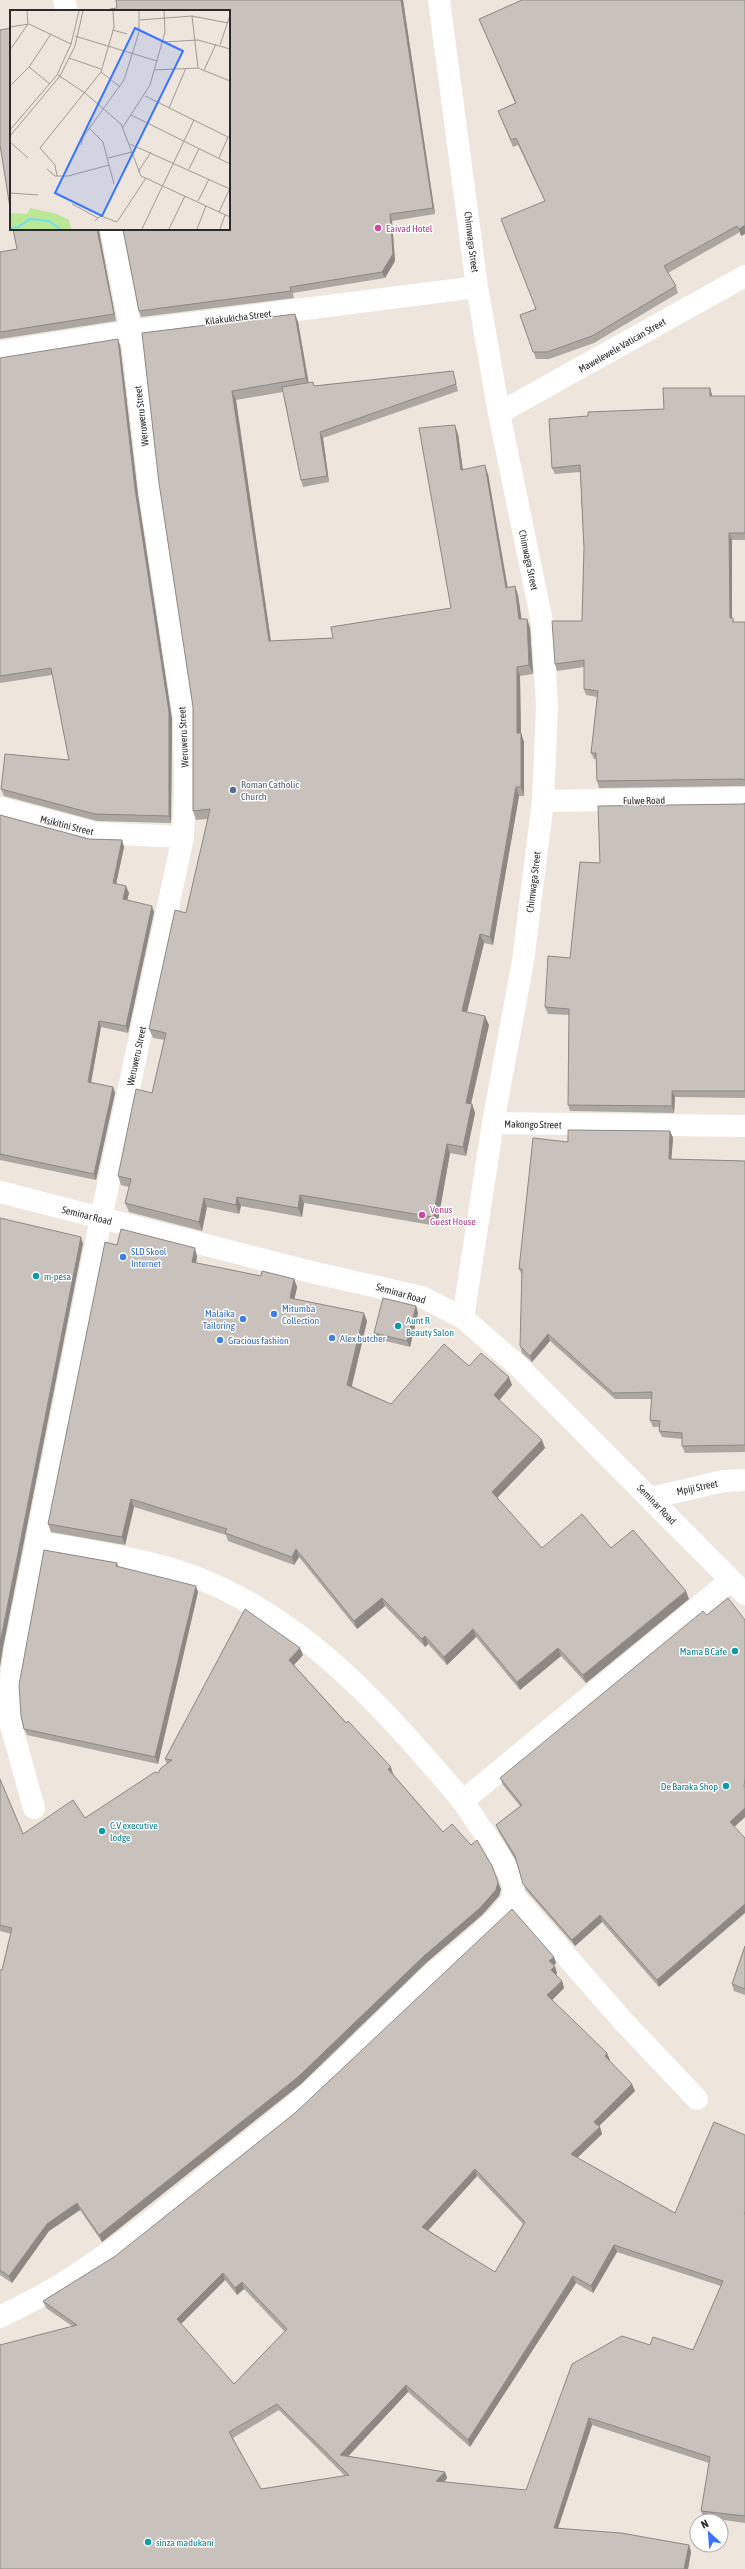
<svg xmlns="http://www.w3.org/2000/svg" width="745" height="2569" font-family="'Asap Condensed',sans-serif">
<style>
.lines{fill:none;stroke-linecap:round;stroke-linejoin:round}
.street{stroke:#fff;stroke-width:22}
.wall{fill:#ada7a2;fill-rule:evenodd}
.shaded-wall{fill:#8d8884}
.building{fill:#c9c2bc;stroke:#8d8884;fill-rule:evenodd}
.hotel-dot{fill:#d1479c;stroke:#fff;stroke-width:1.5}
.service-dot{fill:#5c6f8a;stroke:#fff;stroke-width:1.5}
.shop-dot{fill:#3f7fe0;stroke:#fff;stroke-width:1.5}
.culture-dot{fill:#0f9aa8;stroke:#fff;stroke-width:1.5}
.labels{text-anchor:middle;stroke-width:3;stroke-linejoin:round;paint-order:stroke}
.hotel-label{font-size:10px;fill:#b23c85;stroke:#fff;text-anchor:start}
.street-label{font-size:10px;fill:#2b2b2b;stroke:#fff}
.service-label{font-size:10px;fill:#4e5e75;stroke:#fff;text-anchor:start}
.shop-label{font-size:10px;fill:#366cbe;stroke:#fff;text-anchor:start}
.culture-label{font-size:10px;fill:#0d838f;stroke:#fff;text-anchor:start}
.inset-river{fill:none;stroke:#6ae0f5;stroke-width:2}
.inset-road{fill:none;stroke:#a09b96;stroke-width:1}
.view{fill:#3974ff;fill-opacity:0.15;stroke:#3974ff;stroke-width:2}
.inset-edge{fill:none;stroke:#2b2b2b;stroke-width:2}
</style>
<rect width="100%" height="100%" fill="#eee5dd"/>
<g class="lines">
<path class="street" d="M64 0 67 11
M439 0 477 287 499 413 542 622 547 706 543 801 523 961 493 1123 463 1318
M0 352 131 331 477 287
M499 413 745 276
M543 801 745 798
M0 808 95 833 183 837
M493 1123 745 1126
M0 1192 311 1272 422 1297 463 1318 515 1363 745 1594
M650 1498 724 1481 745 1480
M464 1800 731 1580
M34 1808 11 1725 9 1691 15 1650 101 1218 183 837 185 789 184 718 150 494 131 331 111 229
M513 1895 623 2021 697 2099
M0 2317C23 2305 47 2294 68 2280 125 2244 176 2201 228 2159 255 2137 283 2116 309 2093 352 2054 392 2012 435 1972 451 1958 510 1913 513 1895 517 1876 487 1837 476 1821 461 1796 442 1777 423 1755 356 1678 278 1603 178 1571 133 1557 85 1550 38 1542"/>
</g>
<path class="wall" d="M403 0 435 214 392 221 395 261 385 278 293 293 294 298 141 317 139 311Z
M745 0 741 236 740 232 668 273 676 286 678 293 594 343 549 359H536L520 315 535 309 545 201 518 145 513 147 498 111 515 103 479 19Z
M99 231 116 321 0 339V252L17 249Z
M295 314 298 322 309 383 315 386 453 371 455 378 458 391 323 438 329 482 303 487 301 480 283 392 236 400 271 641 333 638 451 608 458 434 463 470 488 474 508 588 515 586 518 595 521 619H527L530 628 533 674 520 676 521 733 524 742V796H519L493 945 484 943 467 1012 489 1025 471 1104H472L475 1113 466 1156 450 1153 437 1226 304 1203 302 1217 241 1206 239 1214 207 1207 202 1231 129 1212 125 1203 129 1187 121 1185 118 1176 152 1093 165 1040 153 1038 149 1029 186 913 208 819 196 820 193 811V707L142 333Z
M120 345 138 495 172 719 171 823 97 821 4 796 1 789 69 760 52 675 0 683V358Z
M710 388 712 396H745V540H732V618H733L734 622H745V786L599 788 597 781 596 759H594L591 753 597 697 586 695 584 689V667L557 671 555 664 582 621 584 548 580 472 555 474 552 468 664 409Z
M745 803V1098L675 1097 674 1113 570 1111 568 1105 569 1015 548 1014 545 1007 570 958 600 863Z
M0 815 89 839 122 840 124 847 116 884 129 893 127 900 154 912 128 1033 101 1027 91 1082 113 1087 115 1093 96 1180 0 1160Z
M670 1131 673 1138 671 1159 745 1161V1452L685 1453 682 1446V1439L662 1437 659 1431 660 1427H653L650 1420 652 1399H615L550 1341 532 1362 522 1353 520 1346 522 1275 519 1269 568 1142Z
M117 1245 197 1256 196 1263 261 1276 294 1279 297 1287 294 1299 367 1321 352 1386 391 1404 469 1366 512 1385 499 1400 545 1448 497 1498 542 1548H611L689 1599 586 1683 561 1656 520 1690 476 1637 447 1665 428 1644 425 1647 385 1606 357 1629 299 1557 294 1565 228 1541 226 1535 134 1507 125 1545 51 1532 48 1524Z
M416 1306 418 1313 410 1347 377 1339 374 1333Z
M117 1563 119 1567 198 1592 158 1764 27 1735 24 1729Z
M303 1655 294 1665 393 1774 443 1832 501 1889 499 1896 482 1915 426 1963 301 2084 102 2242 80 2210 49 2231 12 2283 0 2275V1970H2L11 1934 0 1931V1779L23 1834 85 1818 158 1773 167 1764 165 1759Z
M500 1778 745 1817 734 1827 659 1987 602 1922 575 1946 526 1890 516 1861 499 1832 496 1825 520 1806 503 1785Z
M745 1946V1995L734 1991 732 1984Z
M554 1957 556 1963 554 1965 557 1973 556 1975 562 1981 564 1988 552 2000 610 2060 609 2061 635 2091 599 2126 600 2127 602 2134 577 2158 675 2213 745 2135V2523L703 2517 701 2511 709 2463 592 2425 558 2528 689 2545 691 2552 688 2569H0L72 2326 46 2308 43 2301 114 2257ZM477 2176 523 2224 495 2272 428 2230ZM617 2252 721 2286 693 2350 650 2345 526 2490 444 2482 447 2478 445 2472 348 2456 408 2392 470 2447 576 2283 593 2293ZM225 2280 237 2295 244 2289 285 2332 234 2384 181 2324ZM279 2410 345 2476 261 2489 233 2438Z"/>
<path class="shaded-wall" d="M401 0H403L435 214 433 208Z
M390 214 392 221 395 261 385 278 382 272Z
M745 225V234L741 236 739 229Z
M97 229H100L99 231 116 321 114 314Z
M295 314 298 322 309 387 306 378Z
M118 339 120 345 138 495 172 719 171 823 169 816 135 489Z
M710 388 712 395V403L710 396Z
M232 391 236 400 272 650 269 641Z
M455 425 458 434 464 479 461 470Z
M320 432 323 438 329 482 327 476Z
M485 465 488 474 509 597 506 588Z
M729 533 732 540V624L730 618Z
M515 586 518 595 523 628 519 619Z
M527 619 530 628 533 674 529 665Z
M517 667 520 676 521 742 517 733Z
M521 733 524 742V796L521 787Z
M516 787 519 796 493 945 490 937Z
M122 840 124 847 115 889 113 883Z
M126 886 129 893 126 905 123 899Z
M152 906 154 912 128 1033 126 1026Z
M480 934 484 943 465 1020 462 1011Z
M485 1016 489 1025 469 1112 466 1103Z
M99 1021 101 1027 90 1088 88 1082Z
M113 1087 115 1093 96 1180 94 1174Z
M672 1091 675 1097 674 1113 672 1106Z
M472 1104 475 1113 466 1156 463 1147Z
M670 1131 673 1138 671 1165 669 1159Z
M447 1144 450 1153 437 1226 433 1217Z
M300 1195 304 1203 302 1217 298 1208Z
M237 1197 241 1206 239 1214 236 1205Z
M204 1198 207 1207 202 1231 199 1222Z
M81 1237 83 1244 3 1648 0 1667V1643Z
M195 1248 197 1256 195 1270 192 1262Z
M294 1279 297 1287 293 1306 290 1298Z
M416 1306 418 1313 410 1347 407 1341Z
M364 1313 367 1321 350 1393 347 1385Z
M548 1334 550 1341 532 1362 530 1356Z
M509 1377 512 1385 497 1403 494 1395Z
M542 1440 545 1448 495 1500 492 1492Z
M131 1499 134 1507 125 1545 122 1537Z
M296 1549 299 1557 294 1565 292 1557Z
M196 1586 198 1592 158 1764 155 1757Z
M686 1591 689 1599 586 1683 583 1675Z
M382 1598 385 1606 357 1629 354 1621Z
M473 1629 476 1637 447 1665 444 1657Z
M425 1636 428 1644 425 1647 422 1639Z
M300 1648 303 1655 292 1667 289 1660Z
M558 1648 561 1656 520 1690 517 1682Z
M391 1767 393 1774 391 1776 388 1769Z
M745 1808V1817L732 1829 730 1822Z
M498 1882 501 1889 499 1896 482 1915 426 1963 301 2084 102 2242 99 2235Z
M745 1904V1913L659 1987 657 1980Z
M600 1915 602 1922 575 1946 572 1940Z
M554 1957 556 1963 551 1967 549 1961Z
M555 1966 557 1973 554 1977 551 1970Z
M562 1981 564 1988 550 2002 547 1995Z
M607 2053 610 2060 607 2063 605 2056Z
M632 2084 635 2091 597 2128 594 2122Z
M600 2127 602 2134 574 2161 571 2154Z
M475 2169 477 2176 425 2234 422 2227Z
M77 2203 80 2210 49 2231 12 2283 9 2276 47 2224Z
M614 2245 617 2252 593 2293 591 2286Z
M223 2273 225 2280 179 2326 177 2319Z
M573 2276 576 2283 470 2447 468 2440Z
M242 2282 244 2289 237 2295 235 2288Z
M406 2385 408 2392 343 2462 340 2455Z
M589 2418 592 2425 556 2534 554 2528Z
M445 2472 447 2478 439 2488 436 2481Z
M689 2545 691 2552 688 2569H684Z"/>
<path class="building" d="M116 0H401L433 208 390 214 393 254 382 272 290 287 291 291 139 311 123 229H229V11H110V9L117 8Z
M522 0H745V225L739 229 737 226 664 266 676 286 592 336 547 352H533L520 315 536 309 501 219 545 201 516 138 511 140 498 111 516 103 479 19Z
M11 28V214L0 145V30Z
M13 229H97L114 314 0 332V252L17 249Z
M295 314 306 378 232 391 269 641 333 638 331 627 451 608 419 428 455 425 461 470 485 465 506 588 515 586 519 619H527L529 665 517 667V733H521V787H516L490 937 480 934 462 1011 485 1016 466 1103 472 1104 463 1147 447 1144 433 1217 300 1195 298 1208 237 1197 236 1205 204 1198 199 1222 125 1203 131 1179 118 1176 136 1089 152 1093 166 1033 149 1029 175 910 186 913 210 809 193 811V707L159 483 142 333Z
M118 339 135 489 169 712V816L95 814 1 789 5 754 69 760 51 668 0 676V358Z
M453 371 456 384 320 432 327 476 301 480 282 387 313 382 314 386Z
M663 388H710V396H745V533H729L730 618H733V622H745V780L742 779 597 781 596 753H591L598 691 584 689V660L555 664 552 621H582L584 548 580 465 552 468 549 419 588 416V412L664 409Z
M745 803V1091H672V1106L568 1105 569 1009 545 1007 548 956 570 958 580 862 600 863 598 806 743 804Z
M0 815 89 839 122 840 113 883 126 886 123 899 152 906 126 1026 99 1021 88 1082 113 1087 94 1174 0 1154Z
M568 1130 670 1131 669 1159 745 1161V1445L682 1446V1433L659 1431 660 1421 650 1420 652 1392 613 1393 548 1334 530 1356 520 1346 522 1269H519L533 1138 568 1142Z
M0 1218 81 1237 0 1643Z
M121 1229 195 1248 192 1262 261 1276 262 1271 294 1279 290 1298 364 1313 347 1385 391 1404 444 1344 469 1366 481 1353 509 1377 494 1395 542 1440 492 1492 542 1548 582 1514 611 1548 633 1530 686 1591 583 1675 558 1648 517 1682 473 1629 444 1657 425 1636 422 1639 382 1598 354 1621 296 1549 292 1557 225 1533 227 1529 131 1499 122 1537 48 1524 105 1242 117 1245Z
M383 1298 416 1306 407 1341 374 1333Z
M44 1550 117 1563 116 1566 196 1586 155 1757 24 1729 21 1716 19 1685Z
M728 1598 745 1620V1778L744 1787H745V1808L730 1822 745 1838V1904L657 1980 600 1915 572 1940 523 1884 515 1856 496 1825 522 1805 500 1778 703 1611 707 1615Z
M245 1609 300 1648 289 1660 346 1723 348 1721 391 1767 388 1769 443 1832 452 1824 471 1845 477 1840 492 1866 498 1882 496 1890 480 1908 424 1956 298 2077 99 2235 77 2203 47 2224 9 2276 0 2270V1970H2L12 1928 0 1925V1779L23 1834 73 1800 85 1818 155 1772 158 1773 161 1768 172 1760 165 1759Z
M512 1909 554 1957 549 1961 555 1966 551 1970 562 1981 547 1995 607 2053 605 2056 632 2084 594 2122 600 2127 571 2154 675 2213 714 2122 745 2135V2212L744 2214H745V2516L701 2511 710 2457 589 2418 554 2528 621 2533 689 2545 684 2569H0V2345L77 2325 43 2301 114 2257 295 2113ZM475 2169 525 2222 495 2272 422 2227ZM614 2245 723 2281 693 2350 653 2337 650 2345 622 2336 572 2364 526 2490 436 2481 445 2472 340 2455 406 2385 468 2440 573 2276 591 2286ZM223 2273 235 2288 242 2282 287 2329 234 2384 177 2319ZM277 2404 349 2475 261 2489 229 2432Z
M745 1946V1989L732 1984Z"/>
<g class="hotel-dot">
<circle cx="378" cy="228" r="4"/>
<circle cx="422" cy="1215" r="4"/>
</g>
<circle class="service-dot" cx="233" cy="790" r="4"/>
<g class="shop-dot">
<circle cx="123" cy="1257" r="4"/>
<circle cx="274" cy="1314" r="4"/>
<circle cx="243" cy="1319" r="4"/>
<circle cx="332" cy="1338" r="4"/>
<circle cx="220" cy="1340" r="4"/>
</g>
<g class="culture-dot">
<circle cx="36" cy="1276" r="4"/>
<circle cx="398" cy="1326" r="4"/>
<circle cx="735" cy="1651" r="4"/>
<circle cx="726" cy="1786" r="4"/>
<circle cx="102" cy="1831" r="4"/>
<circle cx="148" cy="2542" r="4"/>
</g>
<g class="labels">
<g class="hotel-label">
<text x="386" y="232">Eaivad Hotel</text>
<text x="430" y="1213">Venus<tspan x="430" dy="12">Guest House</tspan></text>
</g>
<g class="street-label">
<text transform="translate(472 242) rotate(83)" y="4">Chimwaga Street</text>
<text transform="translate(238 317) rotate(-7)" y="4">Kilakukicha Street</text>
<text transform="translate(622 345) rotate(-30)" y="4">Mawelewele Vatican Street</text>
<text transform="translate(141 416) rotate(-97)" y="4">Weruweru Street</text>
<text transform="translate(529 560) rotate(78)" y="4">Chimwaga Street</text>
<text transform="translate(183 737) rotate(-93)" y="4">Weruweru Street</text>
<text transform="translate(644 800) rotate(-1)" y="4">Fulwe Road</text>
<text transform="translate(67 825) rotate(14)" y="4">Msikitini Street</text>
<text transform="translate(533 882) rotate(-83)" y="4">Chimwaga Street</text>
<text transform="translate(136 1056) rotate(-78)" y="4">Weruweru Street</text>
<text transform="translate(533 1124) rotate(1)" y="4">Makongo Street</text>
<text transform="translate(87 1215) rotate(14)" y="4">Seminar Road</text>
<text transform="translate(401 1293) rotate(16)" y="4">Seminar Road</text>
<text transform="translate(697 1487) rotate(-12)" y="4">Mpiji Street</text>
<text transform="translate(657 1504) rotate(46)" y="4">Seminar Road</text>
</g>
<g class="service-label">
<text x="241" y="788">Roman Catholic<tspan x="241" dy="12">Church</tspan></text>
</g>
<g class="shop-label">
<text x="131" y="1255">SLD Skool<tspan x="131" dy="12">Internet</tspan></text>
<text x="282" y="1312">Mitumba<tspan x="282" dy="12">Collection</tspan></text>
<text x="235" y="1317" text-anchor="end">Malaika<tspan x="235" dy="12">Tailoring</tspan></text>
<text x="340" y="1342">Alex butcher</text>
<text x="228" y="1344">Gracious fashion</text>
</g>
<g class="culture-label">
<text x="44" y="1280">m-pesa</text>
<text x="406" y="1324">Aunt R<tspan x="406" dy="12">Beauty Salon</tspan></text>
<text x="727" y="1655" text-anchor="end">Mama B Cafe</text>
<text x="718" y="1790" text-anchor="end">De Baraka Shop</text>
<text x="110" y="1829">C.V executive<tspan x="110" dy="12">lodge</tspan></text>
<text x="156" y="2546">sinza madukani</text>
</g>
</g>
<g transform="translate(10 10)">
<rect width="220" height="220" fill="#eee5dd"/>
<path d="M20 198 47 204 59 210 61 219H0V203L17 204Z" fill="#bbe796"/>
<path class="inset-river" d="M0 218 8 217 20 209 39 211 50 219"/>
<path class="inset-road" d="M182 6 188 58M130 10 182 6 218 13M0 17 19 14 61 34M103 20 117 24M65 26 147 51M153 32 188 30 220 39M210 35 220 5M0 40 18 14 17 1M59 48 91 59M19 57 40 74M144 60 188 58 220 71M194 60 206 34M91 62 110 77M48 65 75 83 111 114 131 166 220 207M0 76 19 57 41 24M135 86 220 128M159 98 176 58M121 105 220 154M113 117 140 75 155 22 154 1M0 120 47 65 61 34 69 1M0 126 50 66 65 36 73 1M0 132 18 148M120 134 220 179M71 135 73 127 114 70 129 22V1M98 148 122 142M209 148 218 127M99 155 104 174M37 159 45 166H58L99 155 93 132 79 118M179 159 189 139M128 162 141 142M47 166 45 155 30 138 91 62 104 17 103 1M0 183 28 185M188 191 199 169M62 194 88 208 85 211M209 202 220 178M88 208 91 206 107 212 136 168M132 219 184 110M159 219 175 186M187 219 196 196M210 219 215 205"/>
<path class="view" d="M125 18 173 41 92 206 45 183Z"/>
<rect width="220" height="220" class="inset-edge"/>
</g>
<g transform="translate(709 2533) rotate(334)"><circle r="19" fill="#ffffff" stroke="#aaaaaa"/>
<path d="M0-3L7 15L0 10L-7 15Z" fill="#3974ff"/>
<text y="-6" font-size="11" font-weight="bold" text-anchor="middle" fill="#2b2b2b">N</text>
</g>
</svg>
